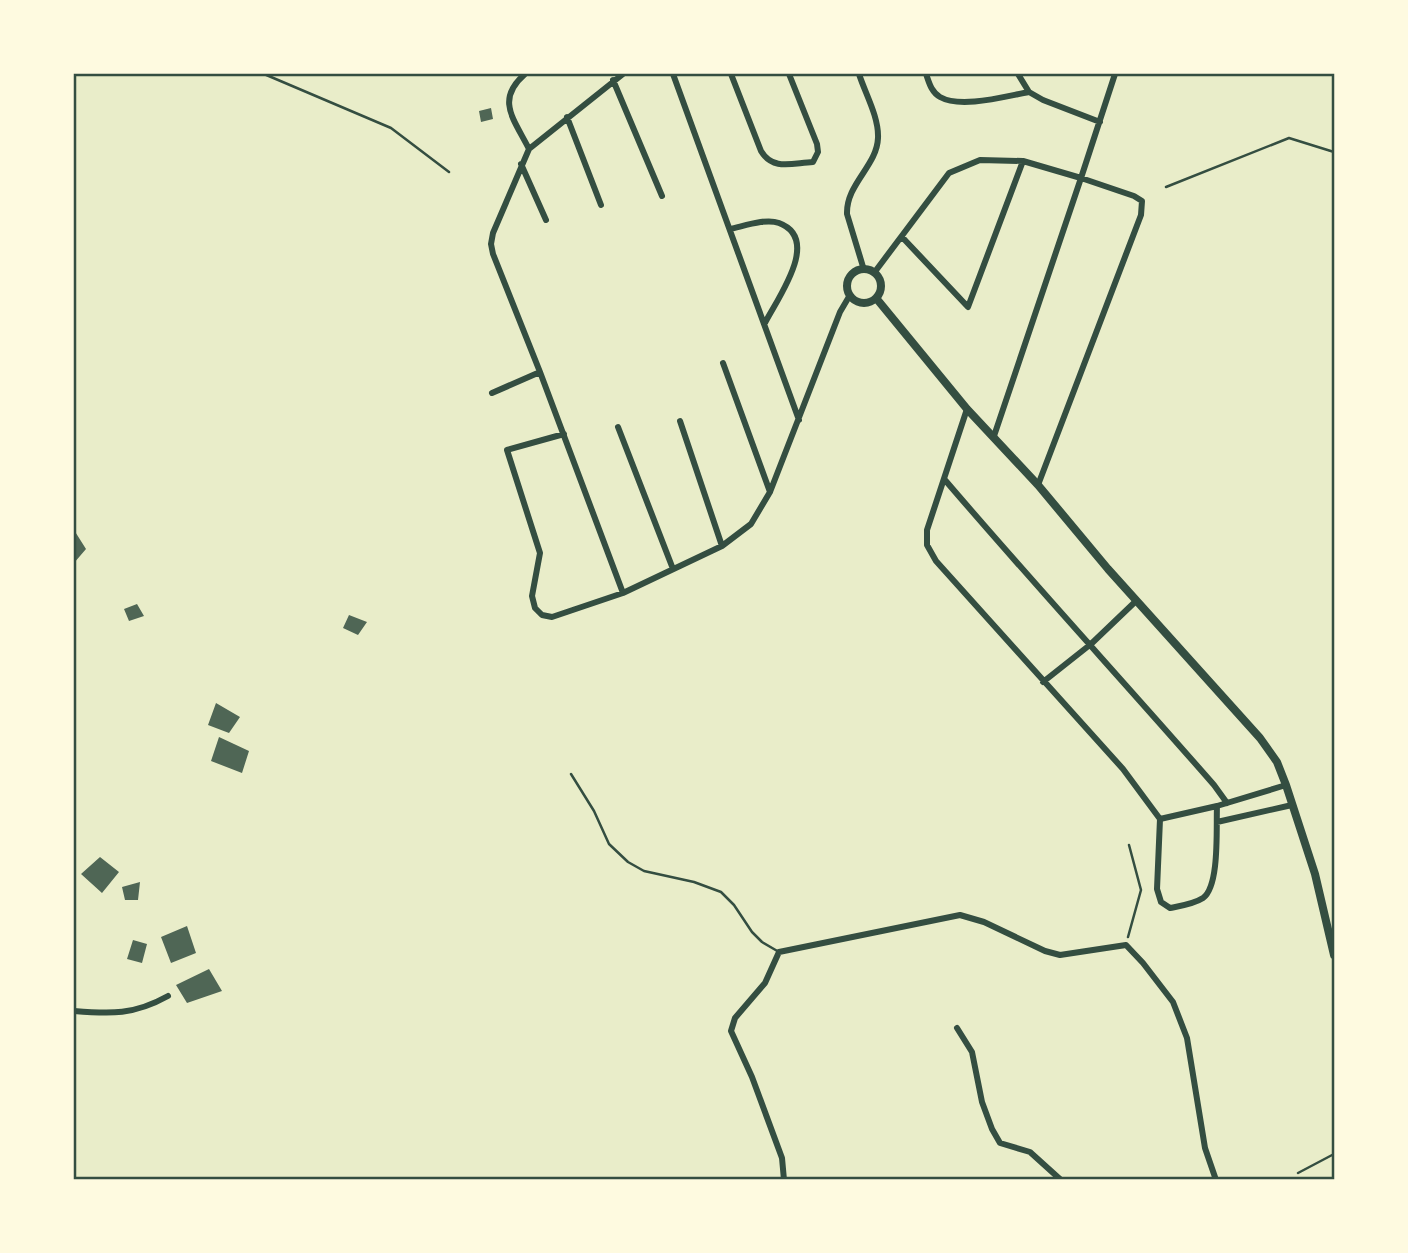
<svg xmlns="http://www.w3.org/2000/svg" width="1408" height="1253" font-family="'Fira Sans',sans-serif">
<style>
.building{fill:#4f6655}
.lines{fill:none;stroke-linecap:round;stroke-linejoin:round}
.path{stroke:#344e41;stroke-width:2.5}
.service{stroke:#344e41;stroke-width:2.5}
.minor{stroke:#344e41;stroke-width:6}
.tertiary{stroke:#344e41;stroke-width:8}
.neatline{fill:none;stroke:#344e41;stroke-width:2.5}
</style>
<rect width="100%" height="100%" fill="#e9edc9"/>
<path class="building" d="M491 108 493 119 481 122 479 111Z
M74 530 86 549 74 563Z
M137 604 144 616 129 621 124 609Z
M349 615 367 622 358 635 343 628Z
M216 703 240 717 229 733 208 725Z
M219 737 249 751 242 773 211 761Z
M100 857 119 872 102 893 81 874Z
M140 882 138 900H125L122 887Z
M187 926 196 953 171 963 161 937Z
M133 940 147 944 142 963 127 959Z
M209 969 222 991 187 1003 176 985Z"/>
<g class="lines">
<path class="path" d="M264 74 391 128 449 172
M1166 187 1289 138 1334 152
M1128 937 1141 890 1129 845
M1298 1173 1334 1154"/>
<path class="service" d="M571 774 594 811 609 844 628 862 644 871 694 882 721 892 734 905 752 932 762 942 779 952"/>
<path class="minor" d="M525 74C495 100 514 119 529 149
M673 74 799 420
M731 74 761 151C773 171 792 163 813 162L818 152 817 144 789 74
M859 74C865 93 879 117 878 138 877 166 846 184 847 214L864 270
M926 74C929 82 931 92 940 97 961 109 1006 96 1029 92
M1018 74 1029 92 1043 100 1100 122
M613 80 662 196
M567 117 601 205
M521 164 546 220
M730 229C744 226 766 218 779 223 822 239 777 299 765 323
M902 237 968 307 1023 161
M874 273 949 173 980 160 1023 161 1081 178 994 436
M723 363 770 492
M492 393 540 372
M967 409 927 530V545L936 561 1123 769 1160 819
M680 421 722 546
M618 427 673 569
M564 434 507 450 540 553 532 596 535 608 542 615 552 617 623 593 722 546 751 524 770 492 840 312 850 295
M945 480C1033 583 1125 683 1214 785L1227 803
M1038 485 1141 215 1142 201 1134 196 1081 178 1115 74
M623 593 540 372 493 254 491 244 493 233 529 149 623 74
M1043 682 1091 644 1136 601
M1217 806C1216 827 1220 886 1203 898 1194 904 1180 906 1170 908L1161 902 1157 889 1160 819 1217 806 1286 785
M1217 822 1292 805
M74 1011C111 1014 134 1015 168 996
M957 1028 972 1052 982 1102 992 1129 1000 1143 1030 1152 1061 1180
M784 1180 782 1158 752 1077 731 1031 735 1018 765 983 779 952 960 915 984 922 1045 951 1060 955 1126 945 1143 963 1173 1002 1187 1038 1205 1148 1216 1180
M1278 1180H1292"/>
<path class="tertiary" d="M847 286a17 17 0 1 1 34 0a17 17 0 1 1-34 0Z
M876 298 967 409 1038 485 1108 569 1260 738 1277 762 1286 785 1315 874 1334 955"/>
</g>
<rect width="1408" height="1253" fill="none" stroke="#fefae0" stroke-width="150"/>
<rect x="75" y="75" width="1258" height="1103" class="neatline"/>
</svg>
